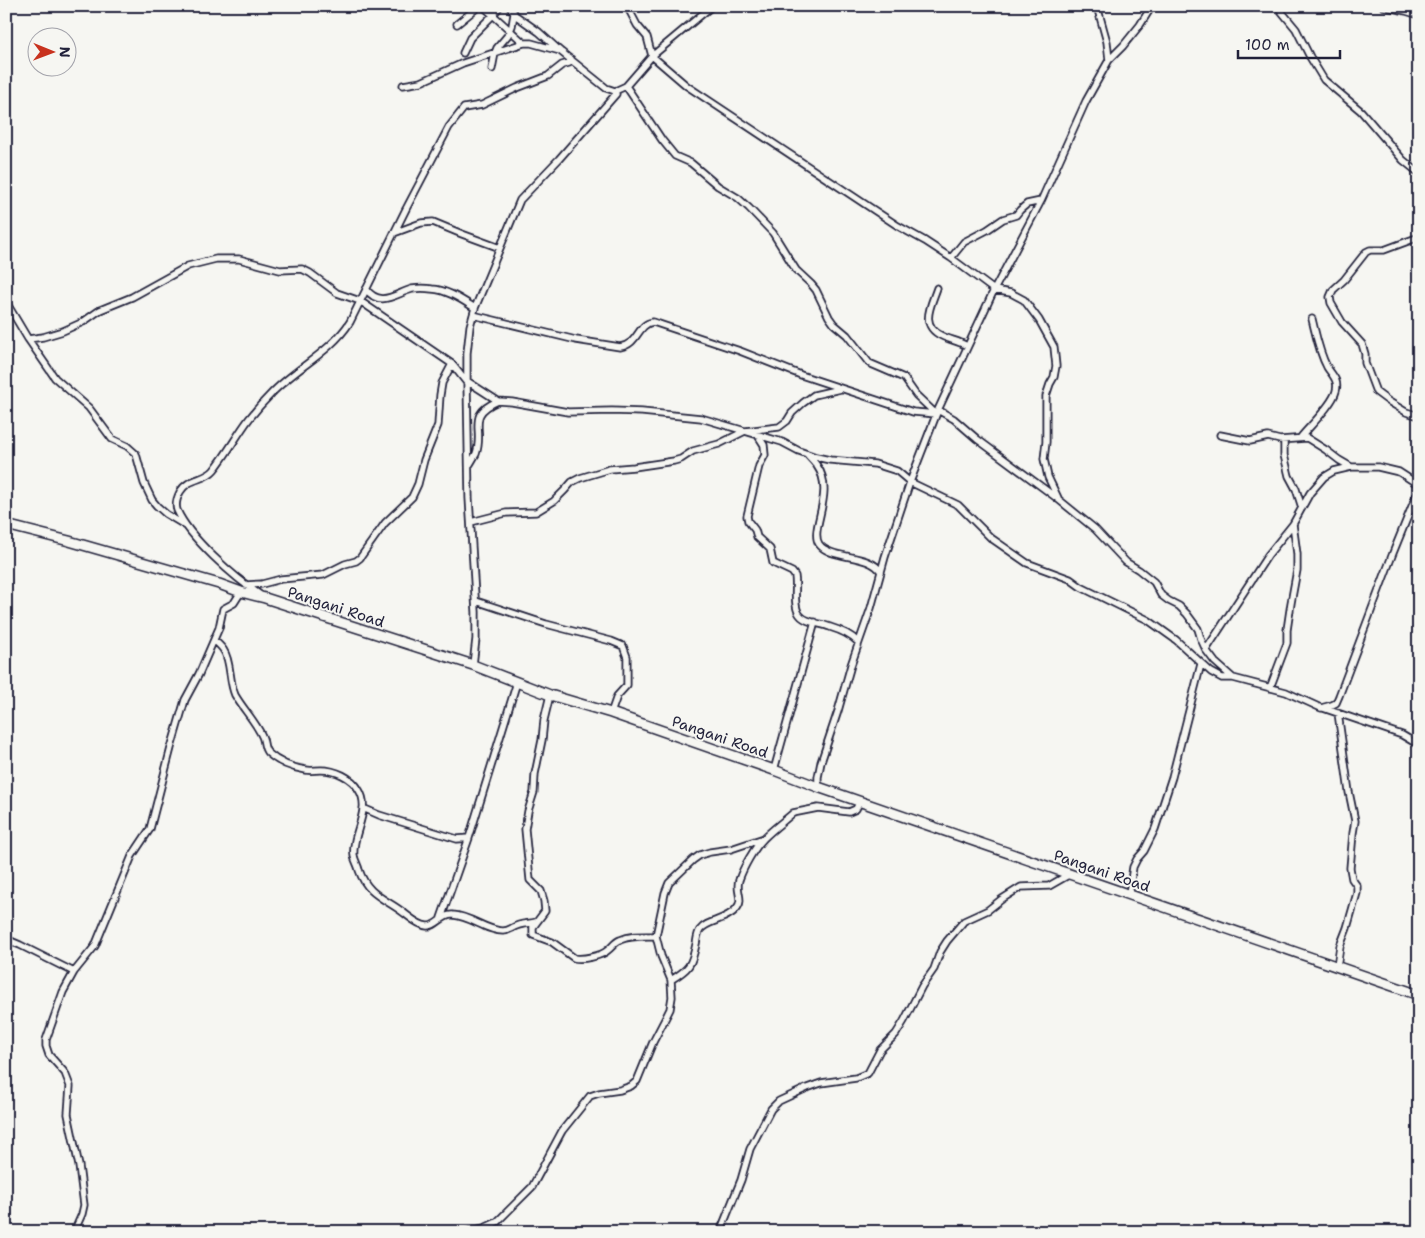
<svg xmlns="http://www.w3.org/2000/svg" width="1425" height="1238" font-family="'Shantell Sans',sans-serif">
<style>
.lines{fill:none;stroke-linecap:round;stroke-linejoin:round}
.minor-casing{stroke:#22223b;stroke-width:9}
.secondary-casing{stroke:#22223b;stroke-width:12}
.minor{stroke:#f6f6f2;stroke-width:5.5}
.secondary{stroke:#f6f6f2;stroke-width:9}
.labels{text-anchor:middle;stroke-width:4;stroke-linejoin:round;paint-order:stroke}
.street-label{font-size:15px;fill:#22223b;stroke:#f6f6f2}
</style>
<rect width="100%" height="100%" fill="#f6f6f2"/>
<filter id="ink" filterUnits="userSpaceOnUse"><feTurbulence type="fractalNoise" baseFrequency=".02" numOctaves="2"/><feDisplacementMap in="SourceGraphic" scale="10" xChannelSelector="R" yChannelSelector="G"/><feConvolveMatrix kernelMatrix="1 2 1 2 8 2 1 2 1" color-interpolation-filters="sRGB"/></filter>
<g filter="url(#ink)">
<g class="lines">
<g class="minor-casing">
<path id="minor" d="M483 6 524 43
M510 6 515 15 539 32 560 51 606 88 615 91
M627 6 637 25 647 37 652 56 687 86 898 226 925 241 951 258 994 290 1011 293 1024 300 1039 320 1054 347 1056 366 1054 377 1050 384 1046 396V442L1044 459 1048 477 1058 498
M1097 6 1107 42 1109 60
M1277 6 1296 29 1310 57 1324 80 1361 111 1403 160 1419 173
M1383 6 1406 11 1419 15
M457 24 479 6
M463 53 470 38 493 15 500 6
M492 69 495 53 497 48 508 35 512 26 514 14
M403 85 421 82 463 63 524 43H531L560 51
M626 86 662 140 675 156 691 163 718 186 738 198 749 208 773 233 796 270 811 284 816 290 829 317 834 324 847 335 869 363 904 378 916 395 936 414
M394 233 421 223 433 222 462 234 500 248
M1419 237 1384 250H1370L1366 252 1344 280 1333 290 1330 297 1331 303 1342 322 1362 344 1365 354V363L1376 392 1388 401 1406 412 1419 416
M951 258 964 242 987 230 1003 219 1016 215 1020 210 1027 204 1041 201
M937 288C931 306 919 325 942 336 950 340 959 341 967 346
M366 289C380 308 395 294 412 289 418 288 426 288 432 289 448 290 462 300 475 308
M6 302 28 339 55 378 89 408 112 439 127 446 136 454 144 483 152 500 157 506 166 514 186 526
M473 315 576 340 620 347C639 344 637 324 653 322L740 351 801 375 913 412 936 414
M28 339 43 337 63 331 83 322 100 310 132 297 188 266 216 259H239L280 270 302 269 310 273 337 293 360 301 452 364 467 383
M467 381 498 401 512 402 568 412 612 411 642 412 701 418 782 442 799 451 816 457 830 460 875 464 897 471 910 482 958 505 991 538 1027 563 1070 579 1081 587 1148 620 1176 640 1211 672 1222 678H1233
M938 410 954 419 977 439 1058 499 1095 529 1126 562 1139 570 1154 582 1161 595 1169 601 1179 606 1187 614 1198 629 1201 639 1206 650 1215 662 1233 678 1286 692 1321 708 1332 705 1336 703 1339 696 1393 553 1419 489
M757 434 764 445 765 455 759 466 747 516 748 521 755 530 757 537 770 549 773 563 792 572 795 576C797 588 793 602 798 612 803 623 821 623 830 627 840 630 851 635 858 642V646
M1220 435 1250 441 1268 437 1280 440 1307 438 1326 450 1339 460 1351 467
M1301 437C1310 426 1333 404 1336 391 1339 380 1332 375 1327 367 1319 352 1316 335 1312 319
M1284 440V455L1289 476 1296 489 1302 508
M807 454C810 458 815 462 817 466 836 492 809 529 819 544 830 560 870 553 881 572
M470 464C472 461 474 457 476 454 485 429 465 415 498 401
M471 522 506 513 536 512 554 501 565 490 572 482 580 478 610 469 634 467 674 461 681 459 693 451 719 444 745 431 779 427 787 421 792 413 803 403 814 395 840 389
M246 585 262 584 281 579 323 575 345 564 356 561 360 558 385 523 412 497 418 484 424 460 438 425 440 395 442 383 452 364
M259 594C235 578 189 538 177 510 175 504 177 498 180 492 189 477 205 481 214 470 227 454 237 435 249 419 256 410 264 401 272 393 296 368 331 352 350 322L406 209 449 127 464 108 482 105 517 88 548 76 562 65 569 63 571 59
M476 601 546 624 611 641 623 646 627 657V685L617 696 611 713
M214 640C217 643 222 647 224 651 231 661 229 682 235 695 243 709 255 721 262 736 265 742 263 748 268 753 278 762 293 768 306 770 311 771 315 770 321 770 335 770 352 777 359 790 372 810 351 834 354 856 355 861 358 865 359 870 368 896 385 898 404 913 411 918 418 925 427 926 437 927 442 914 453 915 471 916 486 931 503 931 508 931 510 929 514 927 520 923 529 924 536 922
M1206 650 1268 555 1293 524 1310 493 1324 477 1334 471 1351 467H1378L1399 472 1419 485
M473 665 476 639V612L469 498 467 383V353L470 326 475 308 520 200 559 159 616 94 615 91 626 86 652 56 712 6
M1270 688 1287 643V630L1291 603 1297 570V554L1293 524
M550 695 544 720 542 740 535 774 534 792 528 811 525 829 530 880 541 891 544 901 545 911 533 927V935L552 942 574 958C582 960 602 956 608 950 612 947 615 942 620 940 631 935 644 936 656 936
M1323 708 1402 735 1419 745
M774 770 815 622
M818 787V777L821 762 838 711 851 665 871 608 885 557 910 482 938 410 994 290 1041 201 1086 101 1109 60 1123 46 1140 25 1152 6
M363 808 379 815 457 839 469 838
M1129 894 1133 867 1137 859 1144 851 1155 829 1172 777 1201 664
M441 918 469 838 517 682
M6 939 20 945 74 972
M1337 967 1340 946 1347 928 1357 893V886L1352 879 1350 868 1353 833 1355 821 1349 792 1338 713
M671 980C689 969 692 965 696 944 697 940 697 934 700 930 707 920 726 921 736 909 745 900 735 891 739 880 743 868 754 848 764 838 773 829 784 821 793 813L818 808 849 812 856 809 860 801
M74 1232 82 1214 84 1205 79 1166 68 1114 70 1086 65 1073 49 1055 46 1046V1040L63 992 74 972 95 946 132 856 150 829 171 748 185 700 199 674 219 628 223 609 234 603 241 592
M467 1232 484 1228 497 1222 532 1187 562 1131 590 1096 599 1093 620 1090 631 1086 637 1081 653 1042 665 1019 670 1009 672 997 671 980 661 956 656 936 665 893 669 883 693 860 700 855 710 852 731 849 764 838
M720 1232 741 1180 750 1149 771 1109 779 1101 807 1088 821 1083 856 1078 868 1073 880 1050 896 1034 904 1021 922 986 934 969 940 952 947 941 964 921 988 910 1002 899 1021 887 1049 886 1070 874"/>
</g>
<g class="secondary-casing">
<path id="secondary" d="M6 525 69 541 219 584 241 592 265 598 473 665 550 695 611 713 774 770 818 787 1419 995"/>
</g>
<use href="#minor" class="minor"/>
<use href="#secondary" class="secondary"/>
</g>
</g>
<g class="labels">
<g class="street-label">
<text transform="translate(336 607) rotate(18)" y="5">Pangani Road</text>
<text transform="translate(720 737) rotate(19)" y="5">Pangani Road</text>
<text transform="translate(1102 871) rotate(19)" y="5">Pangani Road</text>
</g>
</g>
<rect width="1425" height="1238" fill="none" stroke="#f6f6f2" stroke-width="25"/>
<rect x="12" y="12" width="1400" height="1213" fill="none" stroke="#22223b" stroke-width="2" filter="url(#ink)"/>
<g transform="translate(52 52) rotate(91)"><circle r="24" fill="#f6f6f2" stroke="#a1a1a9"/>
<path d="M0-4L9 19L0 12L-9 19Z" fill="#c8321e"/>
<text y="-8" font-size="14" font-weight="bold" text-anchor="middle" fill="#22223b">N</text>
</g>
<path d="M1238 50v8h102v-8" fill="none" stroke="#22223b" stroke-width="2.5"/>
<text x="1245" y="50" font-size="15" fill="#22223b" stroke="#f6f6f2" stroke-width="4" paint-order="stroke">100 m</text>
</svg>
